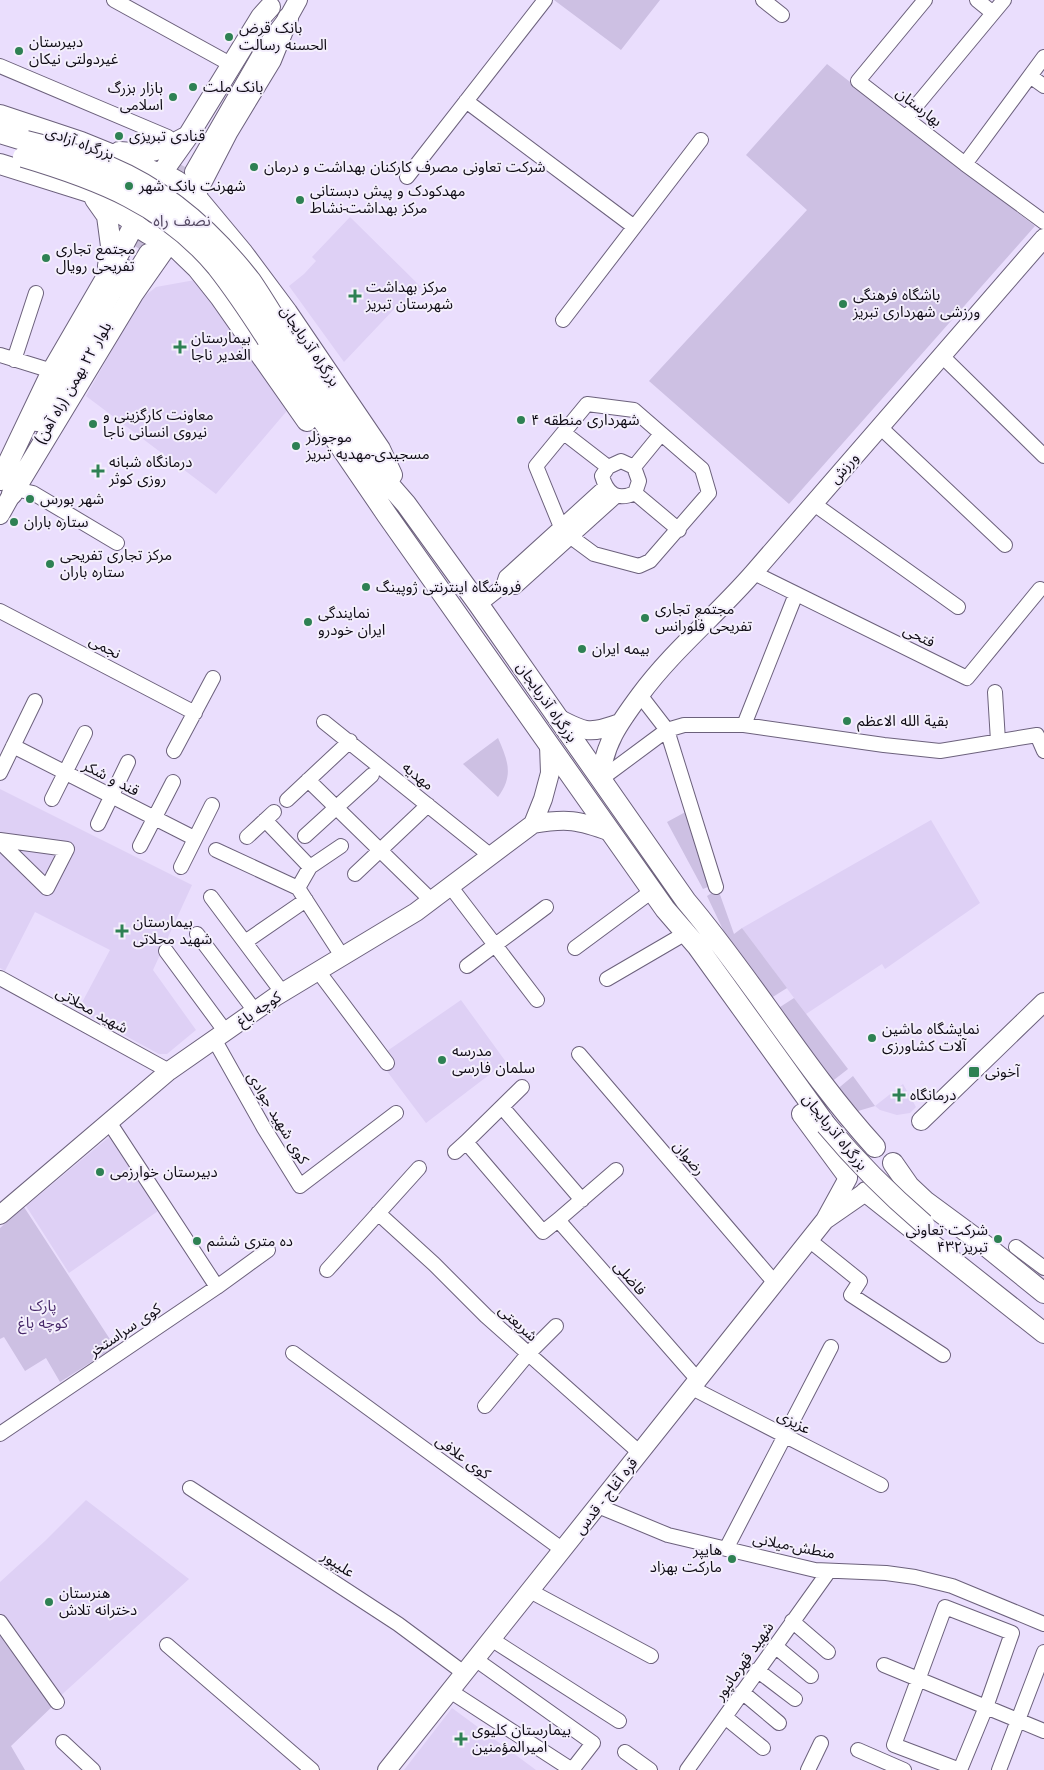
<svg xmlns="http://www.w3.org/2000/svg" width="1044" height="1770" font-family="Jost,'Noto Sans Arabic',sans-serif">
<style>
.built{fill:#ded0f5}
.green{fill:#cdc0e3}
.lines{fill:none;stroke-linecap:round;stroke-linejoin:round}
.major-tunnel{stroke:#c9beda;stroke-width:18;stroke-dasharray:18 9;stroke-linecap:butt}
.minor-casing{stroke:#6c617c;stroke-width:16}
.major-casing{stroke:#6c617c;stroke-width:20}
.highway-casing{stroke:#6c617c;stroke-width:22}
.minor{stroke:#fff;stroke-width:14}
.major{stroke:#fff;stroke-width:18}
.highway{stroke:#fff;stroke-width:20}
.highway-bridge-casing{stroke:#6c617c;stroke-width:22;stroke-linecap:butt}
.highway-bridge{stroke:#fff;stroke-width:20}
.poi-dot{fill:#2e8153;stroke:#f4effc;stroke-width:2}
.labels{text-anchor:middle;stroke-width:4;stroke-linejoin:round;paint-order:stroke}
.poi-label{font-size:15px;fill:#0f0b15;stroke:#f4effc;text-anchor:start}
.street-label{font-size:15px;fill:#0f0b15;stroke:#f4effc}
.park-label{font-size:15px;fill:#482a6a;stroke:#f4effc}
.neighbourhood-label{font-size:16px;fill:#564b65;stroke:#f4effc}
</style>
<rect width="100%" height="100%" fill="#eadefd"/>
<path class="built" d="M350 217 421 287 403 310 397 306 344 362 289 286 304 274 316 261 312 257Z
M195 280 291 406 216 494 86 396 141 299 156 287Z
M0 789 192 885 153 970 196 1030 167 1054H159L78 1010 110 950 35 912 5 971 0 968Z
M931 820 980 903 885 969 882 964 806 1014 742 928Z
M461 1000 506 1062 426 1123 377 1058Z
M903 1084 916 1107 910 1113 897 1115 880 1110 875 1106Z
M109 1137 158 1211 69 1273 26 1206Z
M86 1500 189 1579 57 1699 0 1623V1582L45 1541Z
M452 1708 536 1770H404Z"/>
<path class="green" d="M554 0H660L621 50Z
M827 64 1035 226 789 504 649 381 807 210 746 155Z
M498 738C508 761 514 775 498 797L463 764Z
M691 809 715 884 703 889 667 822Z
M718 889 734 934 742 928 787 988 768 1000 726 936 707 896Z
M794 998 848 1069 830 1083 777 1009Z
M853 1076 875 1106 858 1111 835 1091Z
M24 1207 115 1347 60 1382 46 1358 25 1371 4 1337 0 1339V1228Z
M0 1630 57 1702 11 1746 25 1770H0Z"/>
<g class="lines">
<path class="major-tunnel" d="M138 248 185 167"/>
<g class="minor-casing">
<path id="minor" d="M114 0 232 65
M763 0 782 15
M925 0 858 81 965 164 1044 222
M977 0 993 13
M0 66 168 137
M1030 76 1044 86
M466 101 633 226
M906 118 1004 0
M965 164 1044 57
M407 177 545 0
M563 320 701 140
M0 355 52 371
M942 356 1044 456
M14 360 36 293
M880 427 1005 545
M564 433 608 467
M621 461 634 467 639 481 635 493C617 501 607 494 602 476L608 467Z
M634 467 661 434
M15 489 33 493 117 543
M635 493 679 530
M814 504 958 607
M561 527 536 466 587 404 634 410 702 469 709 493 650 561 639 566 594 554 571 537
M754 573 967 678 1040 589
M503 586 515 587 616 496
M479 605 503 586 506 577 605 487
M0 611 195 713
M995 692 998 741
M640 695 667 730 716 887
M324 722 491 856
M744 725 796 594
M13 746 194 838
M174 751 213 678
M0 773 35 701
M601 779 667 730 684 725H744L884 745 940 751 1037 735 1044 751
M308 780 431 900
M52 799 85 733
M287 800 350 741
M265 820 310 867
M98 824 128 762
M305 836 372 775
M247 837 274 812
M0 840 67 849 47 888 0 842
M140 846 173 782
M216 850 298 888 342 956
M181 867 212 805
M355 874 428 805
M450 886 537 1000
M298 888 310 867 341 846
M211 897 282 992
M197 934 255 1011
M245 942 306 900
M575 948 652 891
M166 951 225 1031
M467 966 546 907
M318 971 387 1063
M0 978 169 1071
M607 979 679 937
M214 1039 264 1128 300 1186 396 1113
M579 1054 775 1283
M502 1107 582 1200
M109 1122 217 1287
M466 1142 543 1232 558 1220
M455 1152 466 1142 522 1087
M616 1170 558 1220 698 1380
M378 1213 434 1264 486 1316 640 1453
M809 1240 860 1281 851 1295 943 1355
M1016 1247 1044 1268
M327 1270 419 1168
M293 1353 563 1550
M692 1388 881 1485
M485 1406 528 1354 556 1326
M0 1434 217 1287 268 1250
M190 1488 398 1624 464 1673
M598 1506 668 1535 815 1570 886 1573 915 1577 952 1586 1044 1624
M726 1549 831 1347
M530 1591 651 1656
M945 1607 1012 1633 986 1707 960 1770 894 1745Z
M792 1621 828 1652
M0 1622 57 1702
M491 1639 619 1721
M167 1645 312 1770
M775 1646 811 1676
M884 1665 1044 1731
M757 1670 795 1699
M450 1691 572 1770 593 1743 475 1659
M742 1692 779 1723
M725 1717 763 1748
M63 1742 93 1770
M858 1750 904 1770
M625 1752 650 1770
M687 1770 829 1571
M808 1770 821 1743
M999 1770 1044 1652"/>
</g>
<g class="major-casing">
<path id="major" d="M194 172 266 47 288 18 298 0
M126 290 148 253
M37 422 126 269
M0 515 18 483
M558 718C586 733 590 734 620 723
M549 745 550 773 543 799 533 824C567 818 578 820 611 832
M601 779C603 745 620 722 640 695 673 650 718 614 755 571 852 460 948 349 1044 238
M921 1121 1044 1002
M848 1178 825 1220 864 1193
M0 1215 169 1071 275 997 416 912 533 824
M387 1770 825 1220"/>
</g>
<g class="highway-casing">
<path id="highway" d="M0 115 81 142 155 172
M0 133 26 141
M119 152C146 155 163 150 186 137
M0 164 89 192 132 221
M145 172C150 173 156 173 160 174 181 179 214 204 204 228 202 235 197 242 189 244 171 250 132 228 124 211 116 192 130 178 145 172Z
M161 174 188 136 261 17 270 7
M195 195 228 131 271 60 288 18
M95 199 107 216 111 246 108 266
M198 199 243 253 287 312 380 449 392 475
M172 244 197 268 220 297 307 421
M282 330 379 473 406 504 479 605 686 901C753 980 805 1070 875 1147
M267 339 387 515 665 909 697 946 826 1125
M0 480 52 371 106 278 135 223
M12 494 133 294 168 244
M802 1114 847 1175
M893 1163 909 1186 925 1201 986 1246 1044 1293
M866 1192 1044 1333"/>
</g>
<use href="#minor" class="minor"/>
<use href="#major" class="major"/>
<use href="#highway" class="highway"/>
<g class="highway-bridge-casing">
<path id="highway-bridge" d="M26 141C54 148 83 156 110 167 167 191 213 232 251 281 262 297 272 314 282 330
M23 157C97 179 166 205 217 267 235 290 251 314 267 339
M826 1125C856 1161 888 1193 924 1224"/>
</g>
<use href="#highway-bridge" class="highway-bridge"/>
</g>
<g class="poi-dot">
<circle cx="229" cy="37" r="5"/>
<circle cx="19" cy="51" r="5"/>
<circle cx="193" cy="87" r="5"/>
<circle cx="173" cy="97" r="5"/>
<circle cx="119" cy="136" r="5"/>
<circle cx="254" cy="167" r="5"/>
<circle cx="129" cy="186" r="5"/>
<circle cx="300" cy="200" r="5"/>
<circle cx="46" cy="258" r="5"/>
<path d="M352.5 288.5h5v5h5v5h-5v5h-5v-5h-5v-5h5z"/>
<circle cx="843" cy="304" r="5"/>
<path d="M177.5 339.5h5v5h5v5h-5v5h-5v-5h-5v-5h5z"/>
<circle cx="521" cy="420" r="5"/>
<circle cx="93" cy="424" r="5"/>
<circle cx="296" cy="446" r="5"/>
<path d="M95.5 463.5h5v5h5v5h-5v5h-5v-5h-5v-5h5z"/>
<circle cx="30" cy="499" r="5"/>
<circle cx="14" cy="522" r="5"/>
<circle cx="50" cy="564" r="5"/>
<circle cx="366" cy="587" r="5"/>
<circle cx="645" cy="618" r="5"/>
<circle cx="308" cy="622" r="5"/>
<circle cx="582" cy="649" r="5"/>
<circle cx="847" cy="721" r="5"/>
<path d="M119.5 923.5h5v5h5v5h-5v5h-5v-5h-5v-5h5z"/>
<circle cx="872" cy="1038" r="5"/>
<circle cx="442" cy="1060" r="5"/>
<rect x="968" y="1066" width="12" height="12" rx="2.5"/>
<path d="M896.5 1087.5h5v5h5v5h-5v5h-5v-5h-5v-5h5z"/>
<circle cx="100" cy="1172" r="5"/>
<circle cx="998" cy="1239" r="5"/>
<circle cx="197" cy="1241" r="5"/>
<circle cx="732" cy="1559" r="5"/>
<circle cx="49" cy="1602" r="5"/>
<path d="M458.5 1731.5h5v5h5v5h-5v5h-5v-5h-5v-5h5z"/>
</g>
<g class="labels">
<g class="poi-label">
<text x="239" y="33">بانک قرض<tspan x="239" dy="17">الحسنه رسالت</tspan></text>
<text x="29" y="47">دبیرستان<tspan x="29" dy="17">غیردولتی نیکان</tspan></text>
<text x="203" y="92">بانک ملت</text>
<text x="163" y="93" text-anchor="end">بازار بزرگ<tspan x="163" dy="17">اسلامی</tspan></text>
<text x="129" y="141">قنادی تبریزی</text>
<text x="264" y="172">شرکت تعاونی مصرف کارکنان بهداشت و درمان</text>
<text x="139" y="191">شهرنت بانک شهر</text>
<text x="310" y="196">مهدکودک و پیش دبستانی<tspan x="310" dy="17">مرکز بهداشت-نشاط</tspan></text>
<text x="56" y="254">مجتمع تجاری<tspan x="56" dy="17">تفریحی رویال</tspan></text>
<text x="366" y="292">مرکز بهداشت<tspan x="366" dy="17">شهرستان تبریز</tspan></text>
<text x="853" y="300">باشگاه فرهنگی<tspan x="853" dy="17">ورزشی شهرداری تبریز</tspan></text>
<text x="191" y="343">بیمارستان<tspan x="191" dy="17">الغدیر ناجا</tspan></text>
<text x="103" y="420">معاونت کارگزینی و<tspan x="103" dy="17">نیروی انسانی ناجا</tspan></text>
<text x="531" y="425">شهرداری منطقه ۴</text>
<text x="306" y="442">موجوزلر<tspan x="306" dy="17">مسجیدی-مهدیه تبریز</tspan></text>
<text x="109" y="467">درمانگاه شبانه<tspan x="109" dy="17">روزی کوثر</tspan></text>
<text x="40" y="504">شهر بورس</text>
<text x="24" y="527">ستاره باران</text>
<text x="60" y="560">مرکز تجاری تفریحی<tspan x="60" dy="17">ستاره باران</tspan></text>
<text x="376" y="592">فروشگاه اینترنتی ژوپینگ</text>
<text x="655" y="614">مجتمع تجاری<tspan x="655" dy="17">تفریحی فلورانس</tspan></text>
<text x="318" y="618">نمایندگی<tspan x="318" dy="17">ایران خودرو</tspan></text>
<text x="592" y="654">بیمه ایران</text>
<text x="857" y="726">بقیة الله الاعظم</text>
<text x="133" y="927">بیمارستان<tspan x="133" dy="17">شهید محلاتی</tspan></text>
<text x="882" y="1034">نمایشگاه ماشین<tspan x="882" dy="17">آلات کشاورزی</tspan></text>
<text x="452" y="1056">مدرسه<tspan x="452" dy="17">سلمان فارسی</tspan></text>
<text x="985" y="1077">آخونی</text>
<text x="910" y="1100">درمانگاه</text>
<text x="110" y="1177">دبیرستان خوارزمی</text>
<text x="988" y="1235" text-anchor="end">شرکت تعاونی<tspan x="988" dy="17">۴۳۲تبریز</tspan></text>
<text x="207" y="1246">ده متری ششم</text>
<text x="722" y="1555" text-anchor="end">هایپر<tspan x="722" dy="17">مارکت بهزاد</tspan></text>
<text x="59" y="1598">هنرستان<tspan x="59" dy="17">دخترانه تلاش</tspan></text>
<text x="472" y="1735">بیمارستان کلیوی<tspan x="472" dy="17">امیرالمؤمنین</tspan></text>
</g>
<g class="street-label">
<text transform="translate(919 107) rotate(38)" y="5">بهارستان</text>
<text transform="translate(80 143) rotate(20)" y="5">بزرگراه آزادی</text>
<text transform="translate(310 346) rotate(56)" y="5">بزرگراه آذربایجان</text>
<text transform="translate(73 383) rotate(-60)" y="5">بلوار ۲۲ بهمن (راه آهن)</text>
<text transform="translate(844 468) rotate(-49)" y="5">ورزش</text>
<text transform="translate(919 636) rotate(26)" y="5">فتحی</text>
<text transform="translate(105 647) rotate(28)" y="5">نجمی</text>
<text transform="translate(547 702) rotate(55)" y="5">بزرگراه آذربایجان</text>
<text transform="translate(418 776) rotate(39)" y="5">مهدیه</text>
<text transform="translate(111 778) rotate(27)" y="5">قند و شکر</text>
<text transform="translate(259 1009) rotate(-34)" y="5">کوچه باغ</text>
<text transform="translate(92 1010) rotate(29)" y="5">شهید محلاتی</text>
<text transform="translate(278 1118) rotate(59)" y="5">کوی شهید جوادی</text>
<text transform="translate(835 1132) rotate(51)" y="5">بزرگراه آذربایجان</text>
<text transform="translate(689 1158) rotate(50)" y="5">رضوان</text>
<text transform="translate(630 1278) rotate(49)" y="5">فاضلی</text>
<text transform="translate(518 1323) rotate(42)" y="5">شریعتی</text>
<text transform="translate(125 1330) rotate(-34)" y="5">کوی سراستخر</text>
<text transform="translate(794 1422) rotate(27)" y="5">عزیزی</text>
<text transform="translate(463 1457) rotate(36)" y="5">کوی علافی</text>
<text transform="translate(606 1496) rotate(-52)" y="5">قره آغاج - قدس</text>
<text transform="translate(794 1546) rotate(11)" y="5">منطش-میلانی</text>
<text transform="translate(338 1564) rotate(33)" y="5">علیپور</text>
<text transform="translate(744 1661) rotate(-55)" y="5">شهید قهرمانپور</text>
</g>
<g class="park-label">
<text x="43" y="1311">پارک<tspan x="43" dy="17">کوچه باغ</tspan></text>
</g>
<g class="neighbourhood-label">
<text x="182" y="226">نصف راه</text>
</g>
</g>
</svg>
